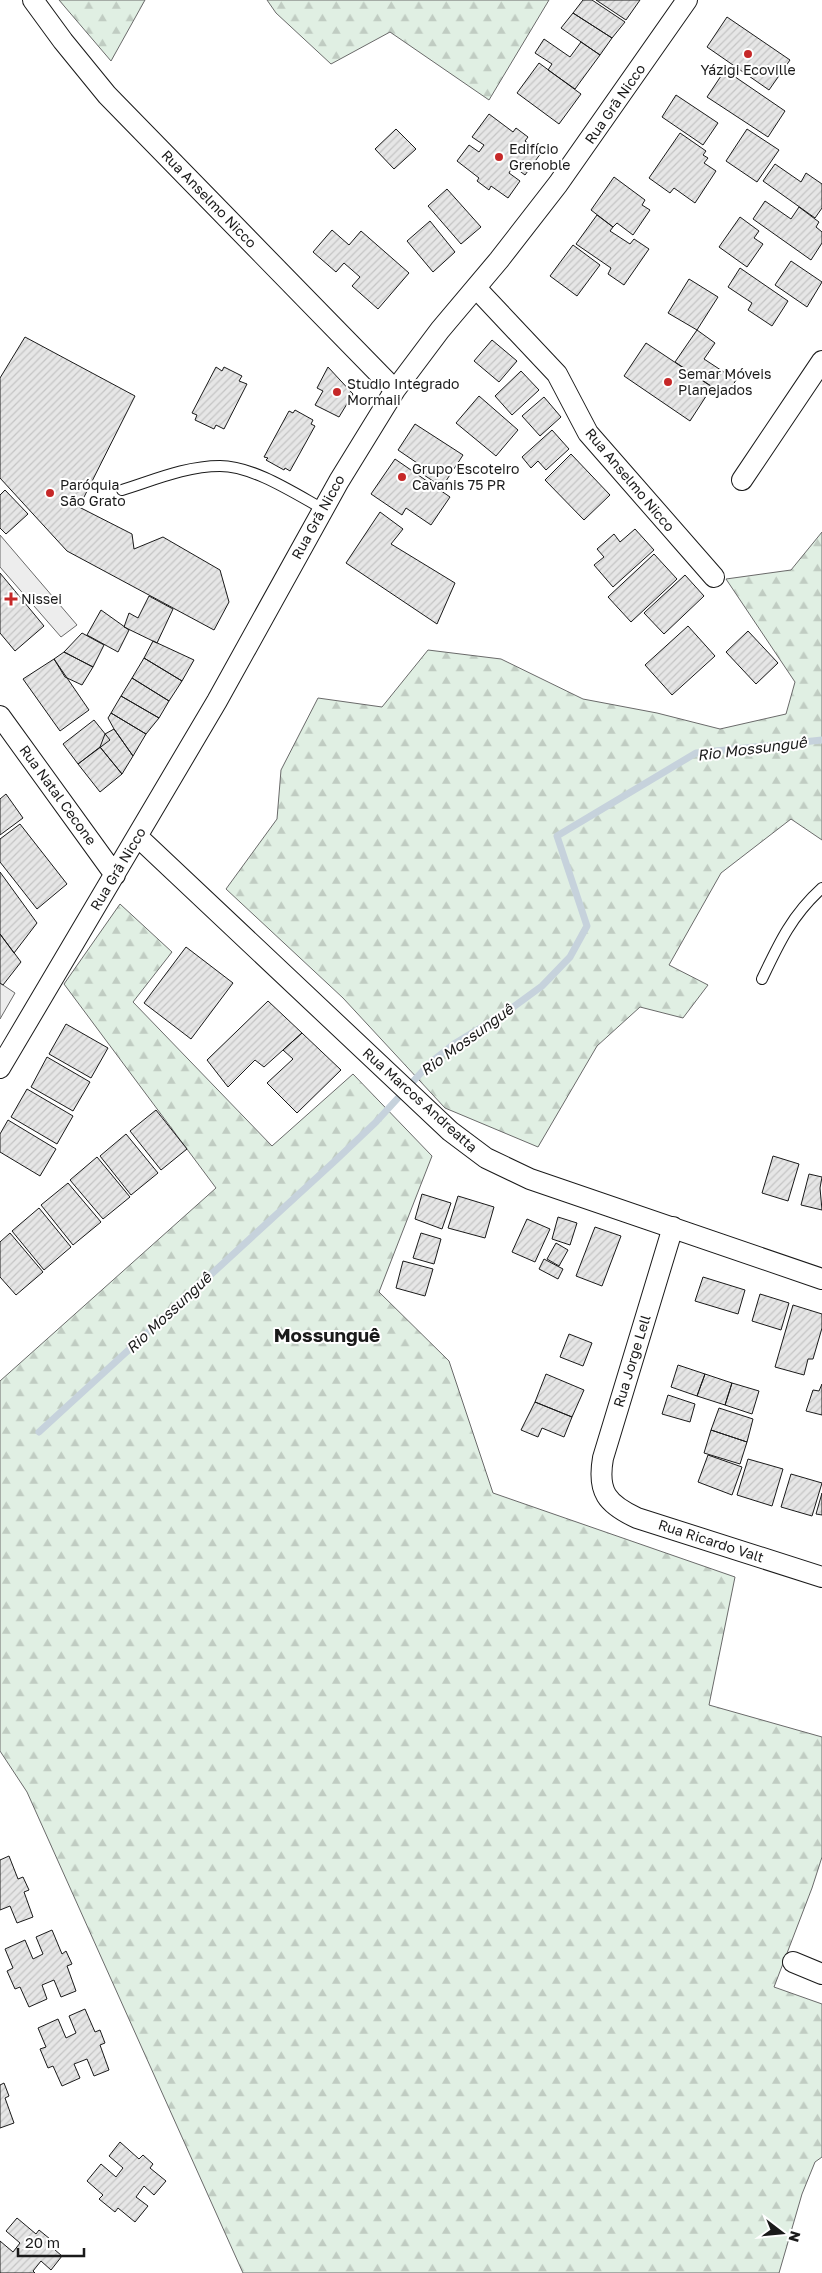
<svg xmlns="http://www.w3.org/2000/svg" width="822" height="2273" font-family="'Golos Text',sans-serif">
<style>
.forest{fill:url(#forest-firs);stroke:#6a6a6a}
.parking{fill:#ededed;stroke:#6a6a6a}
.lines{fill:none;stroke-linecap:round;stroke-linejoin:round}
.stream{stroke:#c6d2dc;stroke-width:7}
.building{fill:url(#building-hatch);stroke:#1a1a1a}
.lane-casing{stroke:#1a1a1a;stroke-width:12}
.street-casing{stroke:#1a1a1a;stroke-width:22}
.lane{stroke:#fff;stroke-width:10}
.street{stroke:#fff;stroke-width:20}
.poi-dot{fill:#c62828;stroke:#fff;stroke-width:2}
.labels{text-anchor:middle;stroke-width:4;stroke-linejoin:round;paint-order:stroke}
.poi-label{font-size:14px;fill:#1a1a1a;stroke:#fff;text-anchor:start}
.street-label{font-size:14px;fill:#1a1a1a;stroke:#fff}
.water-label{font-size:15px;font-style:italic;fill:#1a1a1a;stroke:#fff}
.district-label{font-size:19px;font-weight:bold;fill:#1a1a1a;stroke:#fff}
</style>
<defs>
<pattern id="forest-firs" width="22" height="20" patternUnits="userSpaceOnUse" patternTransform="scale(1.25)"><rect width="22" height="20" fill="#e0efe3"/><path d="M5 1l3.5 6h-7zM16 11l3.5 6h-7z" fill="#c0ccc2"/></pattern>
<pattern id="building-hatch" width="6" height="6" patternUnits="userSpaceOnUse" patternTransform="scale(1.25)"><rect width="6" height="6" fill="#e6e6e6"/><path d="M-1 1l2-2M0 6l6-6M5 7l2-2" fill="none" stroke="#c5c5c5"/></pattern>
</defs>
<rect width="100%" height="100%" fill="#fff"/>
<path class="forest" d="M59 0H145L111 61Z
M267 0H549L489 100 390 32 331 64 276 13Z
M822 532V840L791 819 721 873 669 965 708 985 683 1018 640 1007 597 1046 538 1147 445 1108 343 998 226 889 277 819 281 770 318 698 382 707 428 650 501 659 583 699 657 713 720 729 786 714 795 682 726 579 791 570Z
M120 904 172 952 133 1002 272 1146 353 1074 432 1156 379 1292 449 1361 493 1493 735 1577 709 1705 822 1737V1857L812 1888 774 1987 822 2004V2157L815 2162 802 2194 779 2273H243L27 1792 0 1751V1381L216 1188 64 984Z"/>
<path class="parking" d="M0 535 77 625 61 637 0 567Z
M0 983 15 993 0 1019Z"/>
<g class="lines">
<path class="stream" d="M39 1432 336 1160 376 1122 430 1063 454 1044 505 1013 542 986 570 957 587 926 557 836 696 753 822 740"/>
</g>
<path class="building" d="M583 0H592L625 22 612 38 573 13Z
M596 0H640L626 20Z
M573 13 612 38 600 55 561 28Z
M727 17 790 60 769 90 707 47Z
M544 39 570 57 581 42 600 55 575 89 548 70 552 64 535 53Z
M539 63 581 94 559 124 517 93Z
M725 70 785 111 768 137 707 97Z
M676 95 718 123 703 145 662 117Z
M489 114 513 132 516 128 528 137 525 141 541 153 525 175 513 166 509 173 520 181 508 198 491 186 489 190 477 181 479 178 457 161 469 145 479 152 484 145 472 137Z
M396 129 416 149 394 169 375 149Z
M747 129 779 150 757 182 726 161Z
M680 133 706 151 703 155 708 158 704 163 716 171 695 203 674 188 670 193 649 178Z
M775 164 801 182 806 173 822 184V208L815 218 763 181Z
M614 177 645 200 642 205 650 210 633 235 617 223 613 227 591 210Z
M447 189 481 227 461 244 428 206Z
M765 201 791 219 799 207 819 222 816 227 822 232V243L811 260 753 219Z
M597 215 613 227 610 231 630 244 634 239 649 249 624 285 608 274 611 268 576 244Z
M740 217 759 231 754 238 763 244 747 267 719 247Z
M430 221 455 252 433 272 407 241Z
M332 230 349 245 361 231 409 273 378 309 352 286 360 277 344 263 336 272 313 252Z
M573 245 600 265 577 296 550 276Z
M791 261 822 282 807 307 775 285Z
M740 268 788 301 772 326 748 310 752 303 728 287Z
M689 279 718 297 697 330 668 313Z
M697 330 715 343 704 359 736 380 726 396 675 362Z
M25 337 135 396 79 507 132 534 134 549 163 537 220 570 229 602 214 630 67 551 0 478V378Z
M492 340 517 361 499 382 474 361Z
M646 343 712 387 690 421 624 376Z
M216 367 222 371 224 367 242 376 239 381 247 384 224 429 216 425 214 429 195 420 197 415 192 413Z
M328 367 353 394 339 417 315 405 323 391 317 388Z
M521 371 539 390 512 415 495 396Z
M479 396 518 430 496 456 456 423Z
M544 397 561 417 540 436 522 416Z
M295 410 313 420 311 424 315 426 290 471 285 468 284 470 266 460 268 458 264 457 289 411 293 413Z
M415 424 463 455 442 487 421 473 423 467 398 450Z
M552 430 569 449 546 470 538 461 531 468 522 457Z
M571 454 610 495 584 520 545 480Z
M395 459 450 497 431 525 406 508 402 515 371 494Z
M5 490 28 514 6 534 0 528V495Z
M380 512 403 529 391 544 455 583 437 624 346 563Z
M635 529 654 550 613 587 594 565 604 557 597 549 614 534 620 542Z
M654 554 677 579 631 622 608 597Z
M0 573 44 626 15 651 0 633Z
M685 575 704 596 664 634 644 613Z
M149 596 173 609 157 643 124 627 129 613 138 618Z
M101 610 129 630 118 652 87 635Z
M688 626 715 656 672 695 645 665Z
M748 631 778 663 756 684 726 652Z
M82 633 104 645 93 667 64 652Z
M153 641 194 660 182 681 144 658Z
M64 652 93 667 82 685 65 677 54 659Z
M144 658 182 681 169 701 132 678Z
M54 659 89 710 60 731 23 679Z
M132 678 169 701 159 718 121 696Z
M121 696 159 718 146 734 111 713Z
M111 713 146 734 133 756 114 729 108 718Z
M94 720 110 740 78 764 63 744Z
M114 729 133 756 122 774 100 747 105 734Z
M100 747 122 774 100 792 78 764Z
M6 794 23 818 0 835V799Z
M20 824 67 884 37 909 0 862V839Z
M0 872 37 923 14 953 0 934Z
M0 934 21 962 3 985 0 983Z
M186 947 233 983 191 1039 144 1003Z
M268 1001 302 1033 264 1067 255 1060 228 1087 207 1060Z
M66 1024 108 1048 91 1078 49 1054Z
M302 1033 341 1070 297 1113 267 1083 293 1059 283 1050Z
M47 1057 90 1082 73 1111 31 1087Z
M27 1089 73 1116 57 1144 11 1117Z
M156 1110 187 1149 161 1170 130 1131Z
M8 1120 56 1149 40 1176 0 1152V1134Z
M126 1134 158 1173 131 1195 100 1156Z
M773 1156 799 1164 788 1201 762 1193Z
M97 1157 130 1197 103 1219 70 1180Z
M809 1174 822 1177 820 1188 822 1210 801 1205Z
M68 1183 101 1222 73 1245 41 1205Z
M422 1194 451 1203 442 1229 415 1219Z
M458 1196 494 1207 485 1238 448 1228Z
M39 1208 71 1247 44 1270 12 1231Z
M558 1217 577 1223 570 1245 552 1239Z
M527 1219 550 1229 535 1262 512 1252Z
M595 1227 621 1236 602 1286 576 1276Z
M10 1233 43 1272 16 1295 0 1277V1242Z
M421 1233 441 1239 434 1264 413 1258Z
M556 1243 568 1250 559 1266 547 1259Z
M544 1259 563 1269 558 1279 539 1269Z
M403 1261 433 1269 425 1296 396 1288Z
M703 1277 745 1290 738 1314 695 1301Z
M760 1294 789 1303 781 1330 752 1321Z
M793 1305 822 1314V1328L813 1359H808L804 1375 775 1367Z
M569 1334 592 1343 583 1366 560 1357Z
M678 1365 705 1374 697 1396 671 1387Z
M546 1374 584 1390 572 1417 535 1402Z
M705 1374 732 1383 725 1405 697 1396Z
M732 1383 759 1391 752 1414 725 1405Z
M822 1384V1415L806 1411 813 1390 819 1391Z
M668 1395 695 1404 690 1422 662 1414Z
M535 1402 572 1417 564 1437 542 1428 538 1437 521 1430Z
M719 1408 753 1419 747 1442 711 1430Z
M711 1430 747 1442 740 1464 704 1453Z
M708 1455 742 1467 732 1495 698 1482Z
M748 1459 783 1469 772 1506 737 1495Z
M791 1474 822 1483 812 1516 781 1507Z
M822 1493V1515L816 1514Z
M9 1856 18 1879 23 1877 29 1890 24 1892 33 1917 17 1923 10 1906 0 1910V1860Z
M52 1930 62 1954 66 1951 72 1964 67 1966 76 1991 61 1997 54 1980 42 1985 47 1999 29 2007 20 1987 15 1989 7 1971 13 1968 5 1949 25 1940 33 1959 43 1954 36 1937Z
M85 2009 95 2032 100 2030 105 2043 100 2045 109 2070 94 2076 87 2059 74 2064 80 2078 62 2086 53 2066 48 2068 40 2049 46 2047 38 2028 58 2019 66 2038 76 2033 69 2016Z
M4 2083 9 2096 5 2098 14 2123 0 2128V2085Z
M120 2142 139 2159 143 2155 153 2164 150 2168 166 2181 154 2195 144 2186 136 2197 148 2206 135 2222 118 2208 115 2212 99 2199 103 2195 87 2181 101 2164 116 2177 123 2168 109 2156Z
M17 2218 36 2234 39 2230 50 2239 47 2243 62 2256 51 2270 41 2261 33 2271 35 2273H0V2241L13 2252 20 2243 6 2231Z"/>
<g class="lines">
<g class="lane-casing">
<path id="lane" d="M122 490C154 480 186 466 220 466 253 466 294 493 323 509
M762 979C779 943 792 915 822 888"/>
</g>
<g class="street-casing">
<path id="street" d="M33 0 63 41 107 95 395 390
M476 288 557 374 588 433 714 577
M742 480 822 361
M0 716 115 875
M138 837 450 1131 486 1158 530 1179 822 1279
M0 1068 217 701 339 481 395 390 440 330 499 260 558 184 687 0
M673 1227 603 1458C597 1492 607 1504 637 1518L822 1577
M793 1962 822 1974"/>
</g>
<use href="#lane" class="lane"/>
<use href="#street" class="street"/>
</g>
<g class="poi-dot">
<circle cx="748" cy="54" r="5"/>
<circle cx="499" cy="157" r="5"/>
<circle cx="668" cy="382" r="5"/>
<circle cx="337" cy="392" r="5"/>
<circle cx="402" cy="477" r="5"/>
<circle cx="50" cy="493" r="5"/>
<path d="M8.5 591.5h5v5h5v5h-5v5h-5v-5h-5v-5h5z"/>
</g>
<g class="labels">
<g class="poi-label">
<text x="748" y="75" text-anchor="middle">Yázigi Ecoville</text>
<text x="509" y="154">Edifício<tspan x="509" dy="16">Grenoble</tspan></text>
<text x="678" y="379">Semar Móveis<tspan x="678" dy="16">Planejados</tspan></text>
<text x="347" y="389">Studio Integrado<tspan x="347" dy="16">Mormaii</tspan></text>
<text x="412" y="474">Grupo Escoteiro<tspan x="412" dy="16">Cavanis 75 PR</tspan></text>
<text x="60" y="490">Paróquia<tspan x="60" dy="16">São Grato</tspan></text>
<text x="21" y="604">Nissei</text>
</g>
<g class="street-label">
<text transform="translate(615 104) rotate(-55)" y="5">Rua Grã Nicco</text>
<text transform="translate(209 199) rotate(46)" y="5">Rua Anselmo Nicco</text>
<text transform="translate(630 480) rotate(50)" y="5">Rua Anselmo Nicco</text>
<text transform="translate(318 517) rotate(-61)" y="5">Rua Grã Nicco</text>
<text transform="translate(58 795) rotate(54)" y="5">Rua Natal Cecone</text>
<text transform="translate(118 869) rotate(-59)" y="5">Rua Grã Nicco</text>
<text transform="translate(420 1100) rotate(42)" y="5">Rua Marcos Andreatta</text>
<text transform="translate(632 1361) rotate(-73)" y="5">Rua Jorge Lell</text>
<text transform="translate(711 1541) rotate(18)" y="5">Rua Ricardo Valt</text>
</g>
<g class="water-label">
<text transform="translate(752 749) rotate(-7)" y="5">Rio Mossunguê</text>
<text transform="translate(467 1040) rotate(-36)" y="5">Rio Mossunguê</text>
<text transform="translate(169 1313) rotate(-43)" y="5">Rio Mossunguê</text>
</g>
<g class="district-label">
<text x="327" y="1342">Mossunguê</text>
</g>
</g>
<g transform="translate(782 2233) rotate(106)" stroke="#ffffff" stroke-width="4" paint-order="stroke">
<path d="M0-4L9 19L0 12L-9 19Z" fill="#1a1a1a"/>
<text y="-8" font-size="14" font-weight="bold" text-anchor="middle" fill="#1a1a1a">N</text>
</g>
<path d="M18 2248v8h66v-8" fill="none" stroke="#1a1a1a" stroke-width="2.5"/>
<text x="25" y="2248" font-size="15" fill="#1a1a1a" stroke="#ffffff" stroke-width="4" paint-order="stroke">20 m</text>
</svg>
